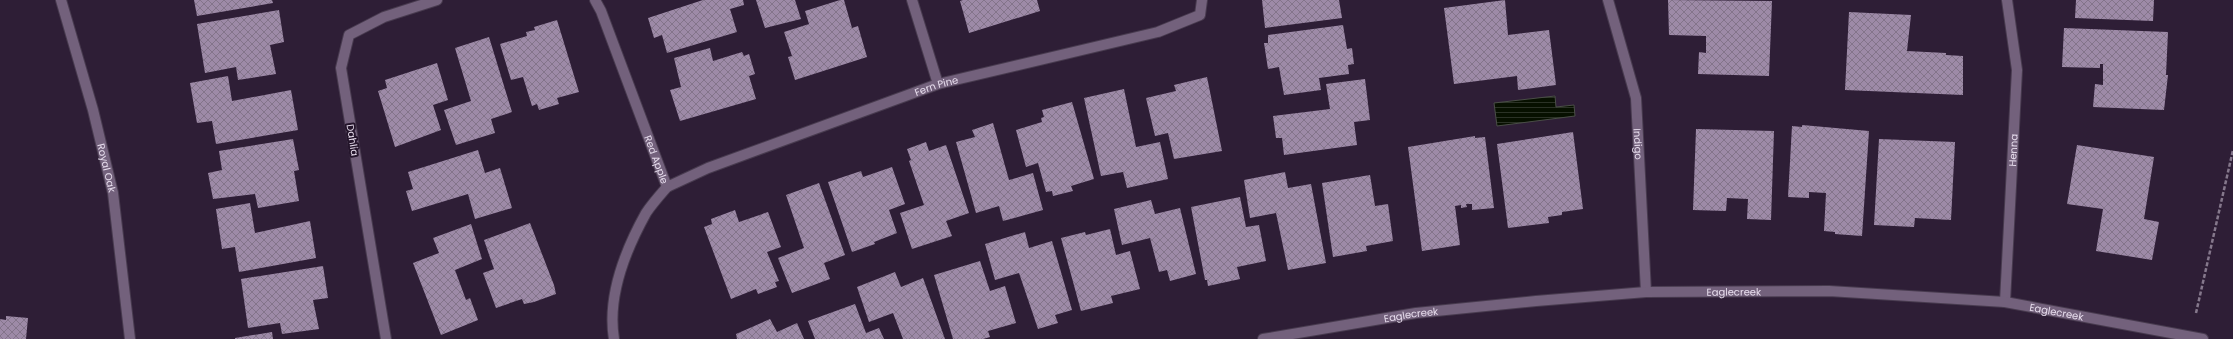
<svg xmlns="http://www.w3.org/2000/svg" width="2233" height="339" font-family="Poppins,sans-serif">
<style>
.water{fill:url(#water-rules);stroke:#4a4e47}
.building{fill:url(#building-cross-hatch)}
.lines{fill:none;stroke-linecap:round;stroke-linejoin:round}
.minor-casing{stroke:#483b4f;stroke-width:12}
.path{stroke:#85788c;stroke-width:2.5;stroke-dasharray:4 2;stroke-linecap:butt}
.minor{stroke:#73617c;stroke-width:10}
.labels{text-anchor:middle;stroke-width:4;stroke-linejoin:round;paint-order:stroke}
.street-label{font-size:10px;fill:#e7dded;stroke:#24152b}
</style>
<defs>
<pattern id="water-rules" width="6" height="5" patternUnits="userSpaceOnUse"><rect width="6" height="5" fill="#071000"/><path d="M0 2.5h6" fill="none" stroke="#2b3226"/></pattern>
<pattern id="building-cross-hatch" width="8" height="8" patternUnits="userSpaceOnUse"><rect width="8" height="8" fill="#9d8aa7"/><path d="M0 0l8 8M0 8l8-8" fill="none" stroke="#83748a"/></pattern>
</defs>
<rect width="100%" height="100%" fill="#2e1e36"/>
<path class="water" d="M1555 96 1556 107 1574 105 1575 116 1497 126 1494 103Z"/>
<path class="building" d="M194 0H272L273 3 197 16Z
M703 0H743L744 5 730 9 737 32 667 53 662 35 654 38 648 18Z
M756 0H795L801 19 765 28Z
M840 0H844L852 28 858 26 867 57 795 80 788 57 792 56 784 32 809 24 805 11Z
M963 0H1037L1040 11 969 33 960 1Z
M1262 0H1339L1342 18 1265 28Z
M1505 0 1508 35 1549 30 1556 85 1518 90 1517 76 1454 84 1444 8Z
M1668 0 1772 1 1769 76 1698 74 1699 52 1706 53V36L1669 35Z
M2076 0H2154L2153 21 2075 18Z
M279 10 284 42 270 45 276 74 238 80 236 67 205 73 197 24Z
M1849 12 1911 15 1907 51 1946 53V55L1963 56V95L1845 90Z
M557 20 579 92 557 98 559 104 539 110 537 104 532 106 523 77 511 80 500 44 527 36 526 32 535 30 534 27Z
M1343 25 1347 49 1352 48 1354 64 1348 65 1349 74 1319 78 1321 90 1284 95 1279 67 1268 69 1264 43H1268V35Z
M2064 28 2168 32 2166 75H2168L2164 110 2093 107 2095 84 2103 85V64H2100V68L2062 67Z
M489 37 512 112 491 119 495 133 456 145 444 110 471 101 455 48Z
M710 48 713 61 742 52 744 56 749 54 755 74 749 76 756 99 680 121 670 90 681 87 674 58Z
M437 63 448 100 433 105 441 130 395 147 378 91 387 88 385 80Z
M228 76 232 101 291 90 298 130 216 144 212 121 197 123 190 83Z
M1207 77 1222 151 1174 159 1168 133 1155 136 1146 98 1176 91 1174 85Z
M1365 79 1370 120 1354 122 1357 145 1284 155 1282 138H1276L1273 116 1330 109 1326 84Z
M1124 89 1136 147 1160 142 1168 179 1127 188 1123 172 1101 176 1084 98Z
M1072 102 1094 179 1071 186 1073 191 1053 196 1052 191 1046 192 1038 163 1026 167 1016 130 1042 122 1041 118 1044 117 1042 110Z
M993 123 1009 180 1033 173 1043 210 1003 221 999 206 976 213 956 142 975 137 972 130Z
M1802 125 1869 131 1862 236 1835 234V232L1824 231 1826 193 1809 192V198L1788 197 1792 126 1802 127Z
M1696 129 1774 131 1771 220 1747 219 1748 199 1727 198 1726 211 1693 210Z
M1573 132 1583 209 1562 212V215L1548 217 1549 223 1508 228 1497 144Z
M1475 136V138L1485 137 1494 208 1472 210V204H1466L1467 207 1461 208V205L1455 206 1460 245 1422 251 1408 147Z
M293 139 299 170 294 171 299 201 258 208 255 194 213 199 208 173 222 170 219 151Z
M1879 139 1955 142 1951 220 1915 218 1914 227 1874 225Z
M926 142 929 151 946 145 969 213 946 221 952 236 912 249 900 213 924 205 909 161 911 160 907 149Z
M2077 145 2154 157 2144 219 2159 222 2152 260 2096 251 2103 209 2067 204Z
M478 150 485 173 500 168 512 208 475 219 468 194 412 211 406 191 413 189 408 172Z
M892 167 905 204 889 210 897 233 874 242 875 244 852 252 828 182 861 171 863 177Z
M1285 172 1288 188 1311 184 1326 263 1288 270 1276 213 1250 218 1244 180Z
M1370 175 1375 206 1388 204 1393 241 1366 246 1367 251 1333 257 1322 183Z
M819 183 845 255 824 263 830 279 792 293 778 258 804 248 786 195Z
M1240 197 1246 227 1259 225 1266 261 1237 267 1240 279 1208 286 1207 280H1205L1191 207Z
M1151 200 1155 214 1180 208 1196 274 1170 281 1167 270 1159 272 1150 238 1122 245 1114 209Z
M250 203 255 233 310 221 316 258 239 272 235 247 222 249 216 209Z
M735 210 739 222 768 212 781 247 767 252 779 281 775 282 777 287 758 294 756 289 731 299 704 227 712 224 711 219Z
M530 223 554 285 556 294 534 302 524 304 522 299 496 308 483 273 494 269 484 240Z
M471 224 482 259 455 270 466 300 470 298 478 320 441 335 413 263 439 253 433 238Z
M1110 229 1116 255 1130 251 1140 289 1111 296 1113 303 1081 311 1061 238 1085 232 1086 235Z
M1025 232 1029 248 1052 241 1072 310 1055 315 1058 323 1038 329 1019 273 995 280 985 244Z
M980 261 990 291 1005 286 1016 323 988 331 990 337 983 339H953L934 275Z
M323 266 328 298 313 300 319 329 282 334 280 323 248 328 241 279Z
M895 272 901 287 923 278 945 339H903L893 313 869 322 857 287Z
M855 304 866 333 879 328 884 339H815L808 321Z
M6 316 28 318 26 339H0V319L6 320Z
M770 319 777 332 797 323 804 339H737L736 334Z
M272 332 273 339H235V338Z"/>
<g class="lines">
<g class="minor-casing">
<g id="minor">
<path id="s1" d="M61 0 93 110 113 193 130 339"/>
<path id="s2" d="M595 0 601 11 667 187C660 195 652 204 646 213 626 249 607 297 614 339"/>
<path d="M912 0 938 84"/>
<path id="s3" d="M1608 0 1636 98 1646 292"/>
<path id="s4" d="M667 187 708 168 938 84 1158 32 1200 15 1202 0"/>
<path id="s5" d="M2005 302 2017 70 2007 0"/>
<path d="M386 339 341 68 349 35 384 17 437 0"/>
<path id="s6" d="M1263 339 1416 313 1536 301 1646 292 1829 291 2005 302 2203 339"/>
</g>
</g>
<path class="path" d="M2196 313 2233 150"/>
<use href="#minor" class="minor"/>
</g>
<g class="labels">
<g class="street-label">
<text dy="4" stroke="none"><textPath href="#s4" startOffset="288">Fern Pine</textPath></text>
<text transform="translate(353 140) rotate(81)" y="4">Dahlia</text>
<text dy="4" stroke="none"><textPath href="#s3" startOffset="148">Indigo</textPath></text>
<text dy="4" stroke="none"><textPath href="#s5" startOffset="152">Henna</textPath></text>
<text dy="4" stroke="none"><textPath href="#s2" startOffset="171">Red Apple</textPath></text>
<text dy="4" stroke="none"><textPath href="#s1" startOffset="174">Royal Oak</textPath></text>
<text dy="4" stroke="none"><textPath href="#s6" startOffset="474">Eaglecreek</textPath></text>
<text dy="4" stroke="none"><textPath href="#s6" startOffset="798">Eaglecreek</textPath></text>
<text dy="4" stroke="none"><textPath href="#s6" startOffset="150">Eaglecreek</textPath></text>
</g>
</g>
</svg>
